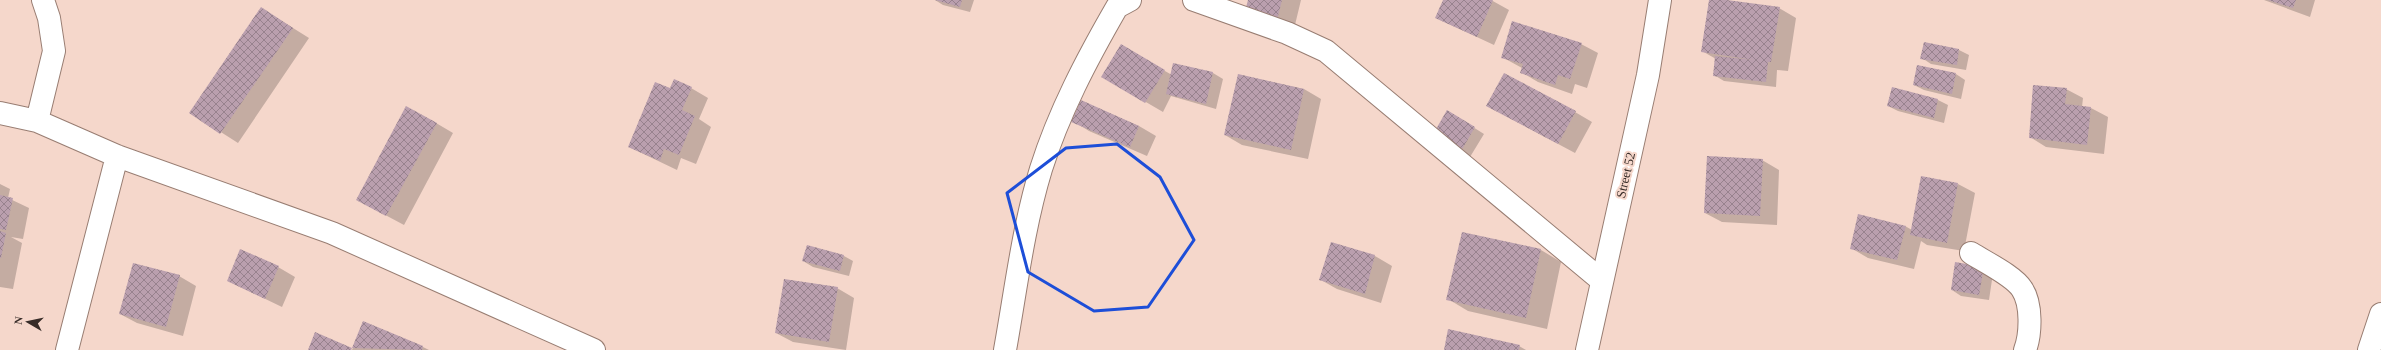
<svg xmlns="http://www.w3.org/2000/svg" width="2381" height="350" font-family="'Times New Roman',serif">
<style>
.shadow{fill:#0003}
.building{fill:url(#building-cross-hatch)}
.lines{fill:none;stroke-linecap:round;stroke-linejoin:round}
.minor-casing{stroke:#987d72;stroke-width:24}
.tertiary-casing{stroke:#987d72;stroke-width:24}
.minor{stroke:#fff;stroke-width:22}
.tertiary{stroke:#fff;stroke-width:22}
.marked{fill:none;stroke:#1d4ed8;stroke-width:3;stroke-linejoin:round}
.labels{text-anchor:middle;stroke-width:4;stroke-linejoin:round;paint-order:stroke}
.street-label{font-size:13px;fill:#372c28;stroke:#f5d7cb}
</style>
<defs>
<pattern id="building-cross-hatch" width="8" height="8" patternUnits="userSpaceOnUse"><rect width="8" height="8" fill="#ba9fae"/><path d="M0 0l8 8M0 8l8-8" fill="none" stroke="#98828e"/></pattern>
</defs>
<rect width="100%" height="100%" fill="#f5d7cb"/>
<path class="shadow" d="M935 0H974L970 12 943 5Z
M1249 0H1301L1294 29Z
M1444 0H1491L1509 10 1494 45 1436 18Z
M1710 0 1779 8 1796 18 1788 71 1777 70 1776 87 1724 81 1714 75 1716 59 1702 51Z
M2264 0H2315L2310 17Z
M261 8 309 38 238 143 191 113Z
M1924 43 1959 50 1969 55 1966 70 1931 64 1922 58Z
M1581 44 1598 53 1587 88 1575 84 1572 94 1538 82 1521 72 1522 68 1502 57Z
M1121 46 1172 75 1174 64 1213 73 1223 79 1216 109 1171 96 1163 112 1103 77Z
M1956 74 1965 80 1961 99 1924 90 1914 85Z
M1239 75 1304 89 1321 99 1308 159 1242 145 1225 135Z
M691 88 708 98 699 119 711 127 696 164 681 158 677 170 629 147 670 90Z
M1892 88 1938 100 1948 105 1944 123 1898 111 1888 106Z
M2066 89 2083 98 2082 107 2091 108 2108 117 2104 154 2046 147 2030 137Z
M1081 101 1139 126 1156 136 1147 156 1089 131 1073 121Z
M1575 112 1592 122 1575 153 1504 115Z
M1457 117 1484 134 1470 157 1433 136Z
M436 123 453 133 404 225 374 209Z
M1762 160 1779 170 1777 225 1722 222 1705 213Z
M0 184 10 189 8 198 29 208 23 239 11 237 22 243 13 289 0 287Z
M1958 184 1975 193 1964 251 1927 245 1921 241 1914 269 1868 258 1851 248 1905 226 1912 230Z
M1463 233 1541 250 1561 262 1547 329 1468 311 1448 299Z
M1332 243 1375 256 1392 266 1381 303 1337 289 1321 280Z
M844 256 853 261 849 276 813 267 803 261Z
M1956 263 1993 273 1989 300 1961 296 1952 290Z
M278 267 295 277 282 307 228 281Z
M179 276 196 286 183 336 137 323 120 314Z
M837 288 854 298 846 350 793 342 776 333Z
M363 322 423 347 429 350H309L316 333 352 350Z
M1519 346 1526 350H1445Z"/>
<path class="building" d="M935 0H962L960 7Z
M1248 0H1282L1277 20 1245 11Z
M1443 0H1493L1477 37 1435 18Z
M1709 0H1727L1780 7 1771 62H1768L1766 82 1713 76 1715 56 1754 60 1701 52Z
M2268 0H2296L2293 8Z
M261 7 293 28 220 134 189 113Z
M1512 21 1582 43 1570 79 1558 75 1555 85 1520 73 1523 64 1501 58Z
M1924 42 1959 49 1957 65 1920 59Z
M1121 44 1165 70 1145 103 1101 77Z
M1173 63 1213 72 1206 104 1166 94Z
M1917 65 1956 73 1952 94 1913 85Z
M1504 73 1576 111 1558 144 1486 106Z
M1238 74 1304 89 1291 150 1224 135Z
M674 79 692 87 682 110 695 116 679 155 664 149 660 161 628 147 655 82 670 88Z
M2033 85 2067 88 2065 104 2091 107 2087 145 2029 138Z
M1892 87 1938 99 1934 118 1887 106Z
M1081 100 1139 126 1130 147 1071 122Z
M406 106 437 123 386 216 356 200Z
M1447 110 1475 127 1460 153 1432 136Z
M1707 156 1763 159 1760 216 1704 213Z
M1921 176 1958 183 1947 243 1910 235Z
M0 195 13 198 6 230 0 229Z
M1858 214 1906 226 1897 260 1850 249Z
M0 231 6 233 1 258H0Z
M1462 232 1541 249 1526 318 1446 300Z
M1331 242 1375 255 1365 294 1319 280Z
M807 245 844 255 840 271 802 261Z
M240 249 279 266 265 299 227 281Z
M1955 262 1984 267 1979 295 1951 290Z
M133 263 180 275 166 327 119 314Z
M784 279 838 287 829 342 775 333Z
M363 321 423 346 422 350 352 348Z
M1448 329 1520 345 1519 350H1444Z
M315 332 352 348 351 350H308Z"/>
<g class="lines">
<g class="minor-casing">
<path id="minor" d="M1194 0 1287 33 1326 51 1601 280
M0 113 37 121 117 156 332 233 594 350
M37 121 54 51 49 18 43 0
M1971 253C1985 262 2014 276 2022 289 2032 304 2031 334 2025 350
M67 350 117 156
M1005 350C1016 289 1023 228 1041 169 1059 112 1087 59 1117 7L1130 0
M2369 350 2381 314"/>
</g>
<g class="tertiary-casing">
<path id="tertiary" d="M1587 350 1648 75 1660 0"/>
</g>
<use href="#minor" class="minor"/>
<use href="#tertiary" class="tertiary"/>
</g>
<path class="marked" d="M1117 144 1160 177 1194 240 1148 307 1094 311 1028 272 1007 193 1066 148Z"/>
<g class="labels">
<g class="street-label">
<text transform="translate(1625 175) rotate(-77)" y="5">Street 52</text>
</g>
</g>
<g transform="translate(28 322) rotate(279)" stroke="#f5d7cb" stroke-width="3" paint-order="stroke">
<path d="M0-3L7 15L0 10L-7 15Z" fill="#372c28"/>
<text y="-6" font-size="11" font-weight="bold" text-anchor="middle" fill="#372c28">N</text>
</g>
</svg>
